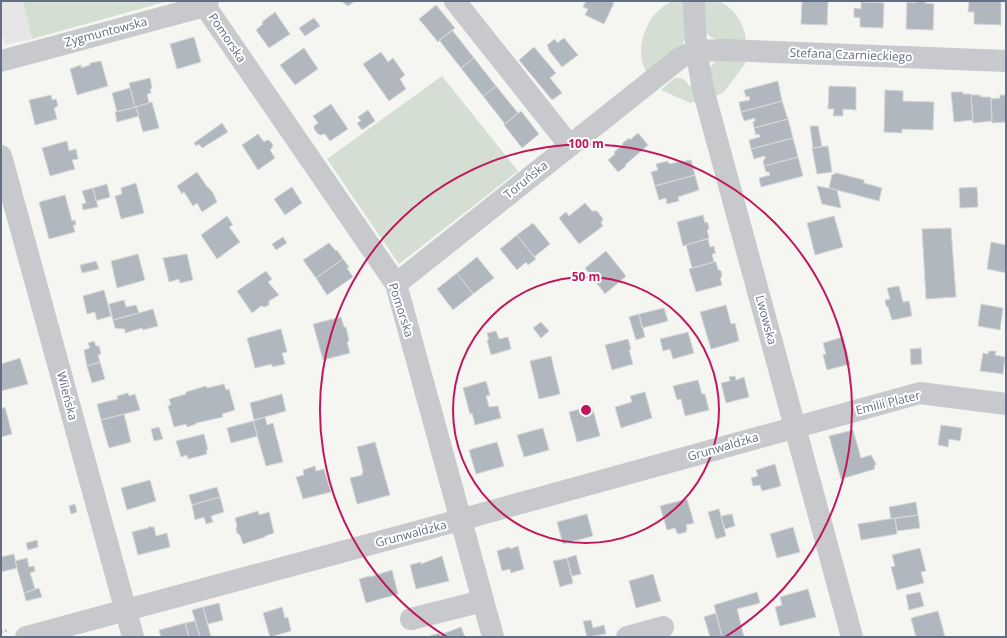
<svg xmlns="http://www.w3.org/2000/svg" width="1007" height="638" font-family="'Open Sans',sans-serif">
<style>
.built{fill:#e5e6e5}
.green{fill:#d4ded2}
.building{fill:#b1b7be;stroke:#d6d7d4}
.lines{fill:none;stroke-linecap:round;stroke-linejoin:round}
.path{stroke:#c0c1c3;stroke-width:2.5;stroke-dasharray:2 2;stroke-linecap:butt}
.minor{stroke:#c7c9cd;stroke-width:22}
.ring{fill:none;stroke:#c2185b;stroke-width:2}
.labels{text-anchor:middle;stroke-width:4;stroke-linejoin:round;paint-order:stroke}
.street-label{font-size:12px;fill:#616e85;stroke:#fff}
.centre{fill:#c2185b;stroke:#fff;stroke-width:2}
.ring-label{font-size:12px;text-anchor:middle;font-weight:bold;fill:#c2185b;stroke:#fff;stroke-width:4;stroke-linejoin:round;paint-order:stroke}
</style>
<rect width="100%" height="100%" fill="#f5f6f1"/>
<path class="built" d="M1 1H23L32 39 5 45 1 31Z"/>
<path class="green" d="M23 1H168L32 39Z
M672 1H686L685 38 684 42 682 46 648 74C634 56 643 24 659 10 662 7 667 4 672 1Z
M702 1C708 1 714 0 719 2 735 7 746 27 746 43 733 42 708 44 704 27 703 19 703 9 702 1Z
M745 59V64L723 93 715 96 710 67 717 60Z
M442 76 518 171 399 264 327 159Z
M675 78C682 77 686 80 689 86L694 84 699 100 690 103 661 90 672 80Z"/>
<path class="building" d="M341 1H355L348 6Z
M586 1H610L614 3 604 24 585 15 588 9 583 7Z
M802 1H828L827 25 801 24Z
M916 1H925V3L934 4 933 30 906 29 907 2 916 3Z
M969 1H1001V25L974 24V12H968Z
M861 2 884 3 883 28 860 27V18L854 17V8L861 9Z
M436 5 455 28 438 42 419 19Z
M275 12 290 34 269 48 256 30 263 24 262 22Z
M314 18 320 26 305 36 299 28Z
M452 30 474 58 461 68 439 40Z
M194 37 201 62 177 69 170 44Z
M564 38 578 55 562 67 548 49H549L547 45 555 39 557 43Z
M534 47 556 73 550 78 562 93 552 100 519 60Z
M304 48 318 69 295 85 280 65Z
M381 52 388 62 393 58 405 75 400 79 406 89 389 101 363 64Z
M474 58 496 86 483 96 461 68Z
M101 61 108 86 77 95 70 69 81 65V68L90 65V63Z
M150 78 152 88 150 89 151 93 147 94 149 103 135 107 129 83Z
M778 81 782 101 741 112 739 102 750 100 749 96 746 97 744 90Z
M496 86 518 113 505 124 483 96Z
M829 86 856 87V110L843 109V116H833L834 109H828Z
M130 88 135 107 117 112 112 93Z
M885 90 903 91V101L934 102 933 130 902 129V133L884 132Z
M951 92H963V94H971L973 120 954 122Z
M51 95 52 100 56 99 58 106 54 108 57 119 35 125 29 100Z
M971 95H980L981 97H991L992 121 973 123Z
M1000 95H1006V122L992 123 991 99 1000 98Z
M782 101 788 119 754 128 753 122 755 121V118L744 121 741 112Z
M152 102 159 128 143 132 136 107Z
M331 104 348 129 330 141 325 134 321 135 318 134 314 129V126L318 123 313 116Z
M136 107 139 116 117 122 115 112Z
M368 110 375 121 362 130 357 123 361 121 358 117Z
M521 111 539 134 522 148 504 125Z
M788 119 793 138 751 149 749 140 760 137 759 134 756 135 754 128Z
M222 123 228 132 202 148 199 144 196 146 194 143Z
M810 126H818L822 147 813 148Z
M638 133 648 145 625 165 626 166 618 172 608 160 615 154 614 152 623 145 622 144 623 143 629 138 630 140Z
M258 134 264 142 267 140 270 141 273 145 272 148 270 150 275 158 258 170 242 145Z
M793 138 798 157 764 166 763 160 765 159V156L754 159 751 149Z
M67 141 69 151 76 149 78 159 72 160 75 169 50 176 42 148Z
M828 146 832 172 817 174 812 148Z
M798 157 803 176 761 187 759 178 770 175 769 172H766L764 166Z
M691 160 695 175 655 186 651 172 658 170 656 164 668 161 669 164Z
M197 172 207 187H208L213 193 217 202 202 212 197 203 193 206 184 192 182 194 177 186Z
M837 173 864 180V183L882 188 879 201 829 188 832 175Z
M695 175 699 190 678 197 679 201 667 204 666 198 659 200 655 186Z
M136 183 144 213 121 219 115 196 122 194 121 188Z
M107 184 110 197 96 201 93 188Z
M817 186 837 190 841 208 822 204Z
M292 187 302 203 285 215 274 199Z
M977 187 978 207 960 208 959 188Z
M93 188 98 207 83 210 82 204 86 203 82 191Z
M65 195 72 221 75 220 76 225H73L75 232 49 239 39 202Z
M585 203 592 211H597L603 219 601 223 603 226 579 244 559 218 566 212 569 216Z
M703 215 705 223 707 222 708 224 709 229 707 230 709 238 683 246 677 222Z
M227 216 233 225 229 227 240 242 217 259 201 235Z
M834 216 843 247 815 255 807 223Z
M533 223 550 244 534 257 517 235Z
M951 228 956 297 926 299 922 229Z
M517 235 536 259 528 265 526 262 517 270 500 249Z
M283 237 287 243 276 250 272 244Z
M708 239 710 247 714 246 715 252 716 253 712 254 714 262 692 268 686 245Z
M991 242 1006 245V273L987 269Z
M329 243 336 251 337 250 343 259 316 278 303 260Z
M606 251 626 276 605 294 585 268Z
M138 254 145 280 117 288 111 261Z
M187 254 193 280 180 283 179 279 169 282 163 258Z
M477 257 494 278 473 294 457 273Z
M343 259 349 267 347 268 353 277 327 295 316 278Z
M96 261 99 269 82 273 80 265Z
M714 262H716L718 270H720L721 271 722 277 720 278 722 285 696 292 689 269Z
M266 271 272 279 268 282 279 295 269 301V305L265 307 261 306 252 313 237 291Z
M457 273 473 294 453 310 437 289Z
M899 286 903 302 909 301 912 316 892 320 888 307 886 306 885 300 890 299 887 288Z
M104 290 111 316 97 320 95 312 87 314 83 296Z
M124 300 126 307 136 305 139 313 113 320 109 304Z
M981 304 1003 308 1000 330 978 326Z
M726 305 731 324 735 323 739 341 711 349 700 312Z
M664 308 668 321 642 328 639 314Z
M153 309 158 326 143 330 142 328 125 333V329L115 328 113 320Z
M639 314 645 337 636 340 629 317Z
M341 317 344 327H346L349 341 347 342 350 353 323 360 313 324Z
M541 322 549 331 541 338 533 328Z
M281 329 287 352 282 353 285 364 272 367V364L255 368 247 338Z
M496 331 499 339 508 337 511 349 491 355 487 340H489L487 333Z
M688 332 694 353 673 359 670 349 663 351 660 339Z
M843 337 850 364 827 370 823 355 826 354 823 343Z
M628 339 631 349 629 350 633 364 612 370 605 345Z
M94 341 96 346H99L101 354 98 355 100 362 87 366 84 350 90 348 88 343Z
M921 348 922 364 911 365 910 349Z
M989 351H996L995 355 1005 357 1003 374 980 371 983 353 988 354Z
M551 356 560 394 539 399 530 361Z
M20 358 28 384 1 391V364Z
M100 362 105 379 92 383 87 366Z
M735 376 736 380 744 377 749 397 726 403 721 383 730 381 729 377Z
M698 380 702 394H705L709 410 685 416 681 399 677 400 673 386Z
M486 381 490 395 486 396 489 407 498 406 501 418 475 425 472 413 470 414 463 388Z
M224 384 226 390 229 389 235 410 222 414 223 417 196 423V424L187 427 186 424 174 427 168 406 171 405 169 399 186 394V392L206 386 207 388Z
M645 392 652 418 621 428 615 407 632 402 630 396Z
M128 393 129 396 135 394 140 410 101 420 97 404 118 399 117 396Z
M282 394 286 411 254 420 250 403Z
M592 406 600 436 577 442 569 412Z
M5 407 12 434 1 437V409Z
M124 414 131 442 109 448 101 420Z
M265 417 267 425 273 423 283 462 266 466 253 421Z
M253 421 258 436 231 443 227 428Z
M941 425 962 428 960 441 949 439 948 447 938 445Z
M159 427 163 439 154 441 151 429Z
M543 428 549 450 524 457 517 435Z
M853 430 861 458 871 455 876 464 874 467 875 469 841 479 829 436Z
M204 434 208 450H206L207 454 188 459 187 455 181 457 176 441Z
M375 442 390 495 357 504 350 478 362 475 363 471 357 447Z
M497 442 504 466 476 474 469 450Z
M775 464 781 486 762 491 760 485 753 486 751 478 758 476 756 470Z
M315 466 316 471 324 469 331 492 303 499 296 477 304 475 303 470Z
M150 480 156 501 127 510 121 488Z
M217 487 220 497 192 505 189 495Z
M220 497 224 512 211 516 213 522 206 524 204 517 195 520 192 505Z
M687 499 694 523 686 525 687 529 686 532 679 534 677 533 675 528 667 530 660 506Z
M916 502 918 515 891 519 889 507Z
M75 504 77 512 71 514 69 506Z
M719 509 726 536 716 539 708 512Z
M258 511 259 515 269 512 274 533 265 536V537L243 544 240 535 237 533 236 529 237 525 235 518Z
M587 514 593 536 563 544 557 522Z
M732 514 735 526 725 529 721 516Z
M918 515 920 528 897 531 895 518Z
M895 518 897 534 861 540 858 524Z
M150 526V527H154L156 536 167 533 170 547 138 555 132 532 148 528Z
M793 527 800 552 777 558 770 534Z
M37 540 38 547 28 550 26 543Z
M518 546 524 569 511 573 510 569 502 571 497 551 509 547 510 549Z
M920 548 926 571 921 572 924 583 897 590 891 567 895 566 892 555Z
M14 554 17 568 1 572V557Z
M576 555 581 574 572 576 567 558Z
M442 556 449 581 416 589 410 565 421 562V564Z
M27 558 29 567 34 566 35 571 30 573 35 589 24 593 15 561Z
M567 558 573 583 560 587 553 561Z
M392 570 398 594 366 603 359 579 370 576V577Z
M653 574 661 601 636 608 629 581Z
M39 588 42 597 26 601 24 593Z
M808 589 816 617 780 626 775 607 782 605 780 597Z
M757 592 760 603 737 609 744 637H722L714 605Z
M920 592 924 606 909 610 906 595Z
M219 603 223 620 208 624 203 607Z
M203 607 211 637H200L192 610Z
M282 607 285 618 288 617 291 631 270 637 263 613Z
M938 611 945 637H916L911 618Z
M716 613 722 637H710L704 617Z
M591 620 593 628 604 625 606 634 587 637 583 621Z
M195 621 200 637H189L185 623Z
M185 623 189 637H161L159 630Z
M461 627 465 637H429V636L440 633V635Z"/>
<g class="lines">
<path class="path" d="M1 632 8 630"/>
<path class="minor" d="M455 1 570 146
M694 1C694 31 697 59 703 89L852 637
M205 6 396 284 493 637
M1 61 205 6 208 1
M1 156 133 637
M396 284 680 58 696 51 724 50 1006 61
M411 619 483 601
M26 637 434 527 920 393 1006 404
M627 637 663 627"/>
</g>
<g class="ring">
<circle cx="586" cy="410" r="133"/>
<path d="M447 637A266 266 0 1 1 725 637"/>
</g>
<g class="labels">
<g class="street-label">
<text transform="translate(106 32) rotate(-15)" y="4">Zygmuntowska</text>
<text transform="translate(227 38) rotate(56)" y="4">Pomorska</text>
<text transform="translate(851 55) rotate(2)" y="4">Stefana Czarnieckiego</text>
<text transform="translate(526 180) rotate(-39)" y="4">Toruńska</text>
<text transform="translate(401 310) rotate(72)" y="4">Pomorska</text>
<text transform="translate(766 320) rotate(75)" y="4">Lwowska</text>
<text transform="translate(67 396) rotate(75)" y="4">Wileńska</text>
<text transform="translate(888 403) rotate(-14)" y="4">Emilii Plater</text>
<text transform="translate(723 447) rotate(-16)" y="4">Grunwaldzka</text>
<text transform="translate(411 534) rotate(-15)" y="4">Grunwaldzka</text>
</g>
</g>
<circle cx="586" cy="410" r="6" class="centre"/>
<g class="ring-label">
<text x="586" y="148">100 m</text>
<text x="586" y="281">50 m</text>
</g>
<rect width="1007" height="638" fill="none" stroke="#616e85" stroke-width="4"/>
</svg>
